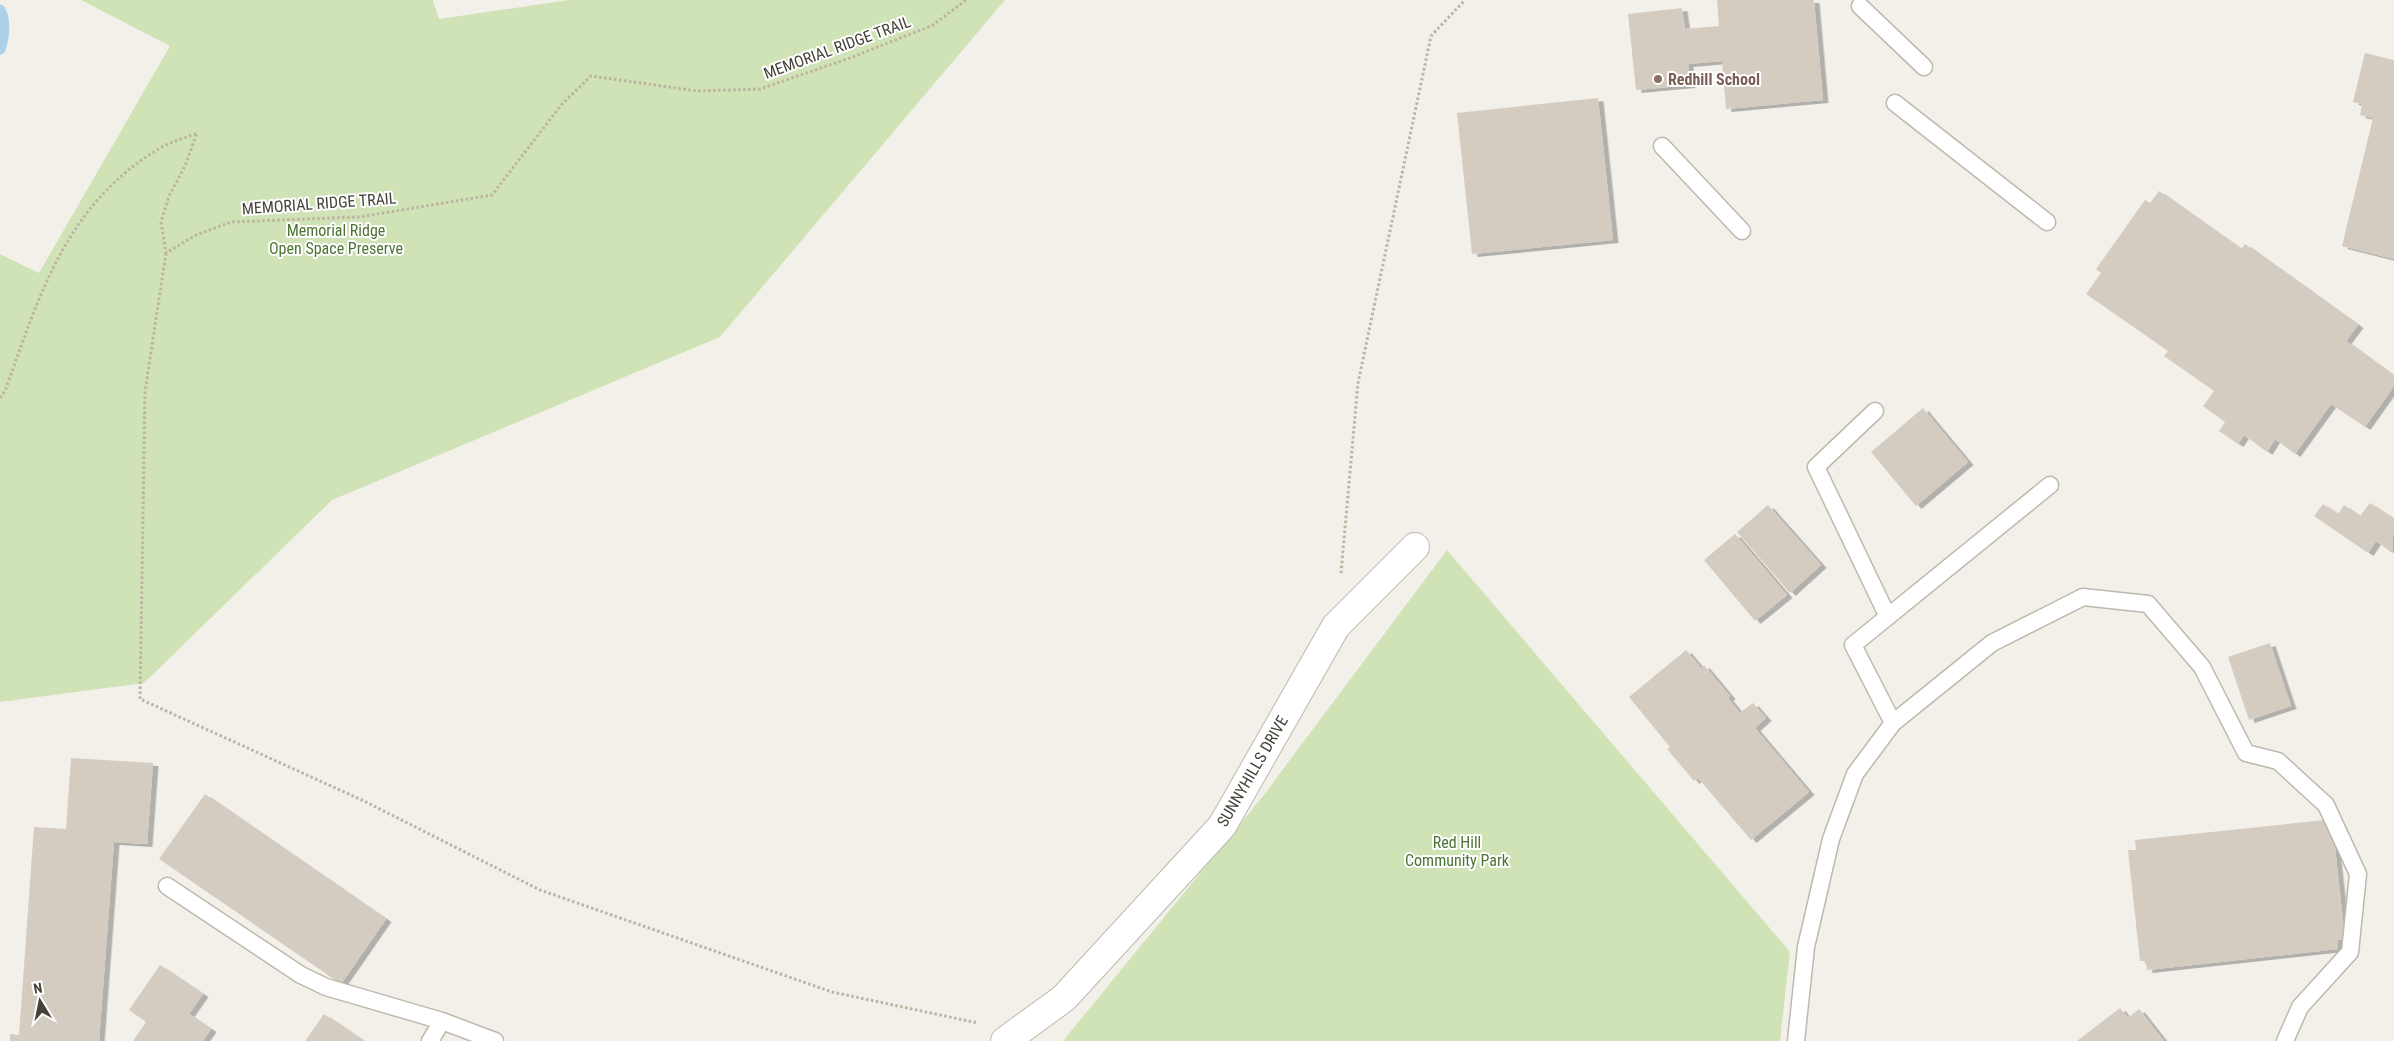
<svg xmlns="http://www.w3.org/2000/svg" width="2394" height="1041" font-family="'Roboto Condensed',sans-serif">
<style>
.green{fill:#d0e3b7}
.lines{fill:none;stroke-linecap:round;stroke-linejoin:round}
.stream{stroke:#add1e9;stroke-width:11}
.building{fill:#d4ccc1;filter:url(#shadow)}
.service-casing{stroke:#beb8ad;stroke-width:19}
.minor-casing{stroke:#beb8ad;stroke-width:30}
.path{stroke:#beb3a0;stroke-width:3;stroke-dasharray:2.5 2.5;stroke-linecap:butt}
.service{stroke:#fff;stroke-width:16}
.minor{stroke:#fff;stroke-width:28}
.education-dot{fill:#8d6e63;stroke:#fff;stroke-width:2}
.labels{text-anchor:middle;stroke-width:4;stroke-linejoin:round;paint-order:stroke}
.street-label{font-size:16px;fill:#464139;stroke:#fff}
.education-label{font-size:16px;font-weight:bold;fill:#785e54;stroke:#fff;text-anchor:start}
.park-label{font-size:16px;fill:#4b7332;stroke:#fff}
</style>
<defs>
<filter id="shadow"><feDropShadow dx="5.5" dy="3" stdDeviation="0" flood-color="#0004"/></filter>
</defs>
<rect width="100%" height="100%" fill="#f3f0ea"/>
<path class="green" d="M81 0H433L439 19 569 0H1005L720 337 332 500 144 683 0 702V254L39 273 170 46Z
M1447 550 1790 952 1780 1041H1063L1263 796Z"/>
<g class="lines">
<path class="stream" d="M0 10C6 20 4 38 0 49"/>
</g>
<path class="building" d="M1717 0H1814L1823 100 1726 109 1722 61 1688 64 1690 85 1636 90 1628 14 1682 8 1685 29 1719 26Z
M2365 53 2394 60V259L2342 246 2373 118 2360 115 2362 104 2353 102Z
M1598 98 1613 240 1472 254 1457 113Z
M2159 191 2241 249 2245 244 2358 325 2346 341 2394 376V386L2365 427 2331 404 2295 454 2275 439 2267 452 2244 435 2238 444 2219 431 2225 422 2203 406 2214 391 2164 356 2168 351 2086 294 2101 273 2096 269 2145 200 2150 203Z
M1923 408 1968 462 1916 506 1871 452Z
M2370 503 2394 519 2392 553 2376 541 2368 553 2314 516 2323 504 2338 514 2344 505 2360 516Z
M1768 505 1821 565 1790 593 1737 532Z
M1735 534 1787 595 1755 621 1704 560Z
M2270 643 2291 706 2249 720 2228 657Z
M1686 650 1701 668 1704 665 1730 696 1728 698 1740 713 1753 703 1766 718 1755 728 1809 792 1751 840 1698 778 1694 781 1667 749 1670 747 1629 697Z
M71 758 153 763 147 844 114 842 99 1041H10V1034L19 1035 34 827 66 829Z
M205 794 386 919 341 984 159 859Z
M2325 820 2326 829H2333L2345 940H2337L2338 949 2147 970 2146 961H2140L2128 850H2136L2135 840Z
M160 965 203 994 189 1014 211 1029 203 1041H133L146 1022 129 1010Z
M2120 1008 2128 1018 2139 1009 2164 1041H2077Z
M324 1014 364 1041H305Z"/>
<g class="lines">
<g class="service-casing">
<path id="service" d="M1860 6 1924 67
M1895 103 2047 222
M1662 146 1742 231
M1875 411 1816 467 1888 617
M1893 723 1853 645 2050 485
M167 886 301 975 326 987 442 1021
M430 1041 442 1021 495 1041
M1796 1041 1806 947 1831 839 1855 774 1893 723 1992 643 2083 597 2148 604 2202 667 2246 753 2278 761 2326 805 2358 874 2350 952 2300 1007 2285 1041"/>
</g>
<g class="minor-casing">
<path id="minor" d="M1005 1041 1064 998 1222 826 1336 626 1415 547"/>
</g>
<path class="path" d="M166 253 145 392 140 699 364 801 540 890 832 992 978 1023
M0 398 5 391C40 294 66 203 162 147 173 141 186 138 197 133L185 166 169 196 161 222 166 253 196 235 231 222 359 217 492 195 562 104 591 76 697 91 760 89 850 58 933 25 966 0
M1341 573 1358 383 1431 36 1465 0"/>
<use href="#service" class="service"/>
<use href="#minor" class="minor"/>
</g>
<circle class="education-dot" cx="1658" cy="79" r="5"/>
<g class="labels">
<g class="street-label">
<text transform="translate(837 47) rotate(-20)" y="6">MEMORIAL RIDGE TRAIL</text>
<text transform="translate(319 203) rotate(-4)" y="6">MEMORIAL RIDGE TRAIL</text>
<text transform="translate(1252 771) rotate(-60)" y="6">SUNNYHILLS DRIVE</text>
</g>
<g class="education-label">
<text x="1668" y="85">Redhill School</text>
</g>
<g class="park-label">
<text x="336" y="236">Memorial Ridge<tspan x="336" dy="18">Open Space Preserve</tspan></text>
<text x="1457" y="848">Red Hill<tspan x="1457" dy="18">Community Park</tspan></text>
</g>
</g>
<g transform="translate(40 1001) rotate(350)" stroke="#ffffff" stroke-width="4" paint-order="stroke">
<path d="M0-4L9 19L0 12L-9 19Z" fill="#464139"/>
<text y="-8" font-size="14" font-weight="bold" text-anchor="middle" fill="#464139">N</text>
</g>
</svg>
